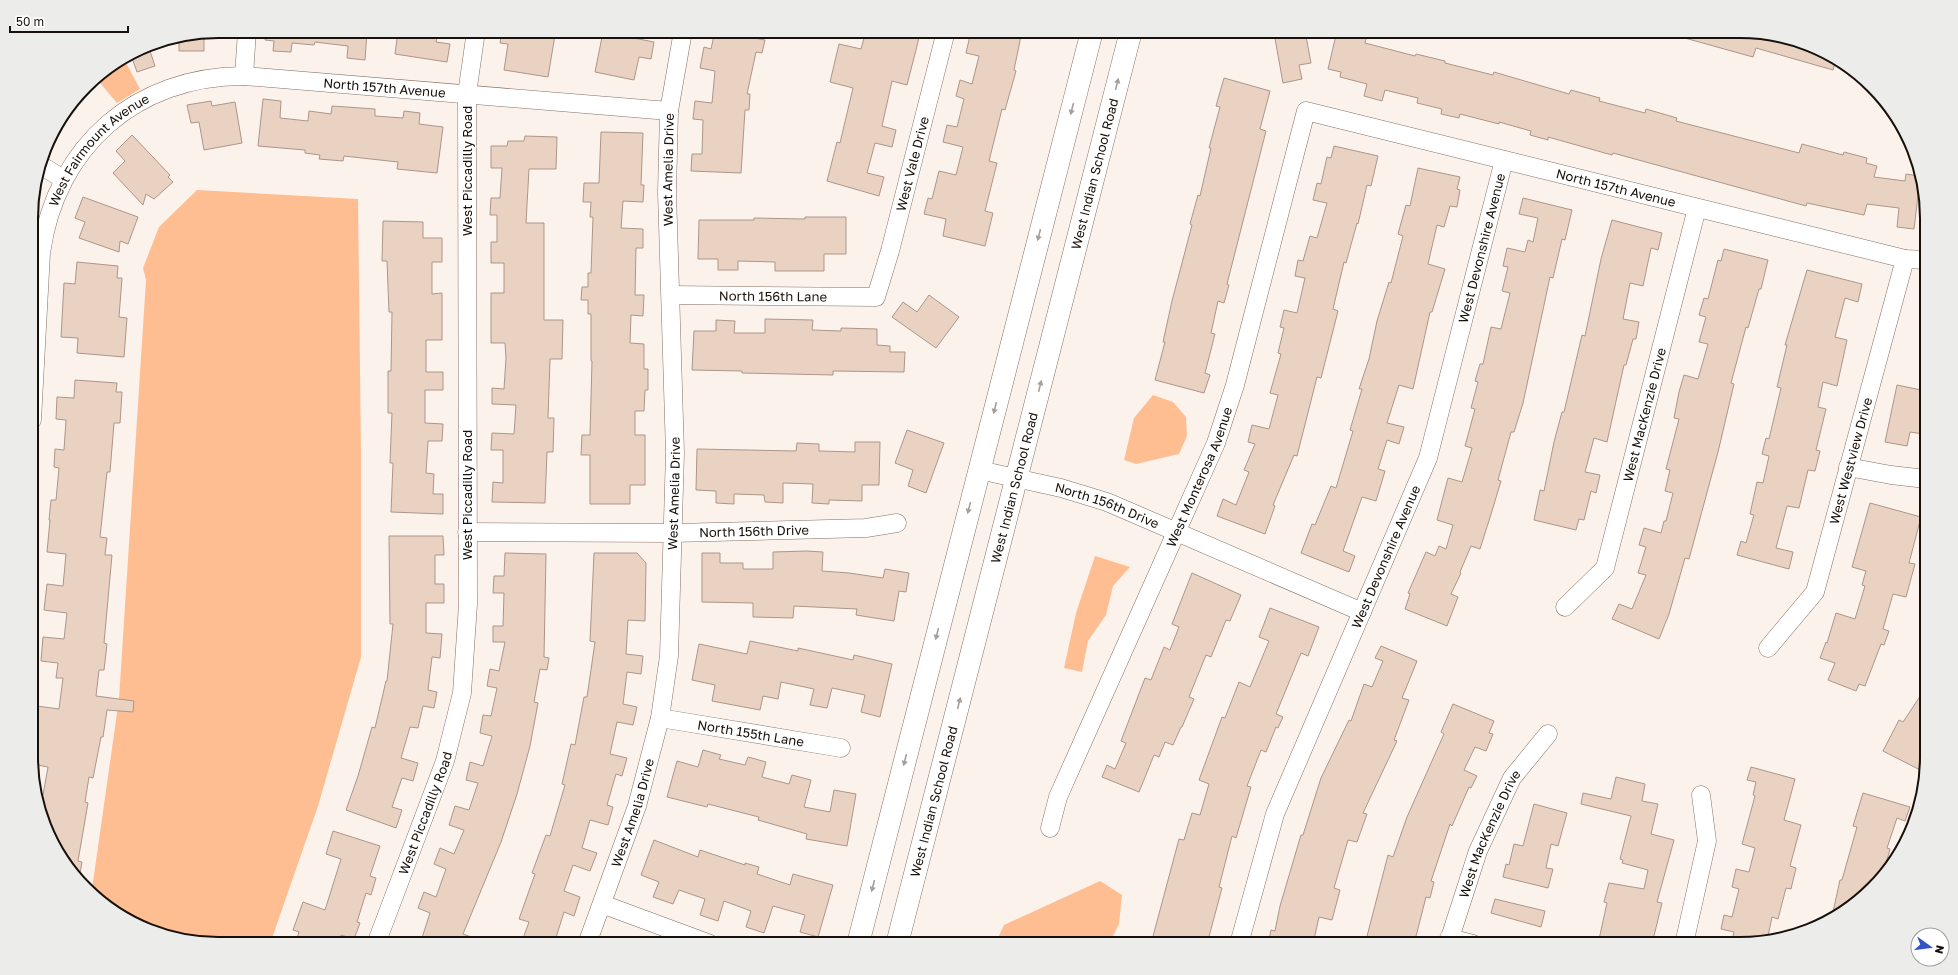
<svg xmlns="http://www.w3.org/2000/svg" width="1958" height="975" font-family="'Golos Text',sans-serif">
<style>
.green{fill:#febe92}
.building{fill:#ead2c3;stroke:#ac9688}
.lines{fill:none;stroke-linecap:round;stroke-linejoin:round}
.street-casing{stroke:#857062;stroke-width:19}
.secondary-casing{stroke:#857062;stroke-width:23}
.street{stroke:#fff;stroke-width:18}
.secondary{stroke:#fff;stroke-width:22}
.oneway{fill:#a29f9d}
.labels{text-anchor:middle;stroke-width:3;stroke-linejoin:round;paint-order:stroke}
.street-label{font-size:13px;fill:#17100b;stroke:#fff}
.rim{fill:none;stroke:#17100b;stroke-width:2}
</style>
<rect width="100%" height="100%" fill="#fcf2ec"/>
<path class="green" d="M124 59 140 89 117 103 95 77Z
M197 190 358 199 361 456V657L318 806 270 944H218L135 925 92 889 119 699 146 280 143 268 159 227Z
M1153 395 1173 402 1186 417 1187 436 1179 454 1136 464 1124 460 1134 418Z
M1095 556 1130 567 1113 586 1106 615 1088 641 1082 672 1064 668 1076 613Z
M1100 881 1122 895 1119 924 1109 944H995L1004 925Z"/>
<path class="building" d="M266 31H367L365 60 347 58 348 46 315 42 314 45 292 43 291 52 273 51 274 41 265 40Z
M398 31H438L436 42 450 44 447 62 395 54Z
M502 31H531L555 35 548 77 504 70 508 44 500 43Z
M715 31 765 40 762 53 756 52 747 94H750L749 110H745L741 173 691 171 692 154H702L703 120 693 119 695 101 712 103 715 71 700 68 704 47 711 49Z
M866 31H907L906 35 919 38 907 85 892 81 882 126 896 130 892 147 875 143 867 173 884 177 879 196 827 181 837 142 840 143 853 88 830 82 839 44 861 49Z
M971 31H1022L1014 70 1016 71 1005 110 1002 109 989 161 997 163 985 211 993 213 985 246 943 236 946 219 924 214 928 198 932 199 939 171 956 175 963 147 943 142 947 125 957 127 964 99 956 96 960 80 972 84 979 56 966 53Z
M1284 31H1305L1311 63 1299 65 1302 79 1283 83 1274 33Z
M1337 31H1351L1367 35 1365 43 1415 56 1416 54 1445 61V63L1493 75 1494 72 1569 94 1571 90 1600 98 1599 101 1645 113 1646 109 1677 118 1676 121 1799 153 1802 144 1843 155 1844 152 1867 158 1866 163 1877 166 1874 177 1905 181 1906 174 1919 176 1920 179 1914 229 1897 227 1899 208 1867 204 1864 215 1807 203 1806 206 1613 153 1612 155 1548 137V140L1530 135 1531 131 1499 122V124L1460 114 1459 118 1441 114 1442 109 1417 103 1418 98 1385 90 1382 101 1364 96 1367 84 1340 77 1341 72 1328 69Z
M1674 31H1740L1823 50 1836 59 1833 70 1756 48 1753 57 1674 35Z
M603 32 654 42 651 59 639 57 634 80 595 72Z
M204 34V51H179V39Z
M148 45 155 66 137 72 131 55Z
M1224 78 1270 91 1260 129 1266 131 1227 284 1229 285 1224 303 1218 301 1211 333 1215 334 1205 373 1210 375 1204 393 1155 380 1165 342H1163L1172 301 1192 225 1190 224 1198 195 1200 196 1211 148H1209L1220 107 1216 106Z
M263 99 281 101 280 118 308 121 309 111 331 114 332 106 375 109V116L403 118 404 111 420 113 419 124 443 127 437 173 397 169 398 162 344 156 343 161 319 159 320 155 305 153V150L258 146Z
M211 101 212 106 235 102 242 143 204 150 199 122 191 123 187 105Z
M601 132 643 133 641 185H644L643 202 623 201 621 228 643 229V248H636L635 295H644L643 316 631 315 630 343 644 344V369H648V390H645L644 411H635V435H645V485H630V504H590V455H581L582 435H590L592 361H591V314H588V300H581L582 287H588V273H591L593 217H590L591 202H583L584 183H599Z
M132 135 170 175 168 177 173 182 154 199 146 194 143 205 113 173 125 161 116 151Z
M525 136 557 137 556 169H529L526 223H544V320H563L562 359H550L548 418H554L553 452H547L545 503 492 502 493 482 503 483V450H491L492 433 514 434 516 405 492 404V388L504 389 506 358 505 343H491V293H504V263H491V242H497V215H490L491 198H500L502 168H491V146H507L508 141H524Z
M1334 146 1378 156 1371 186 1367 185 1358 224 1357 223 1346 263 1344 262 1333 309 1338 311 1321 378 1317 377 1297 456 1294 455 1273 505 1275 506 1265 534 1217 516 1223 499 1236 505 1249 472 1244 470 1255 444 1248 442 1252 425 1269 429 1278 395 1270 393 1281 354 1278 353 1284 328 1280 327 1284 310 1297 313 1305 278 1295 276 1298 260 1303 261 1310 236 1317 238 1327 203 1313 200 1317 183 1321 184 1327 157 1331 158Z
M1418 168 1460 177 1457 189 1460 190 1457 207 1450 206 1444 227 1437 225 1428 264 1445 269 1432 312H1430L1413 389 1399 385 1387 423 1404 427 1399 444 1387 440 1378 469 1385 471 1376 501 1362 497 1343 551 1355 556 1349 572 1301 553 1312 524 1315 525 1331 486 1336 488 1353 431 1350 430 1362 389H1359L1369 359 1377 321 1389 282 1391 283 1403 236 1398 234 1406 205 1410 206Z
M83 197 138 217 128 244 120 241 119 252 79 238 85 222 75 218Z
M1523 198 1572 210 1565 240 1562 239 1553 278 1550 277 1523 403 1514 432H1511L1498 480 1501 481 1492 511 1480 549 1471 546 1460 572 1461 573 1451 594 1458 597 1447 626 1405 609 1410 594 1408 593 1426 552 1435 556 1439 546 1446 549 1453 525 1437 520 1448 478 1462 482 1472 448 1465 446 1475 409 1471 408 1478 382 1475 381 1480 364H1483L1491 327 1501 329 1510 293 1502 291 1508 267 1503 266 1507 248 1525 252 1528 240 1533 242 1538 218 1519 214Z
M805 217H846V254H824V271H775V262L738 261V270H718V259H698L699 220H754V218L805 219Z
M1612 220 1662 233 1658 250 1651 248 1643 286 1630 283 1623 319 1639 322 1636 339H1633L1626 365H1624L1607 442 1594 438 1585 472 1600 475 1596 493 1591 491 1584 520 1579 519 1576 530 1534 520 1540 490 1544 491 1554 442 1562 412H1564L1582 335 1585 336 1601 259Z
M383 221 423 222V238H442V262H432V294L442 293V340H426V372H443V390H425V423L443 424 442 441H428L426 473 434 474 433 494H443V514L391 512 393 463H390L392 413H388V371H391L392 312H389L387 261H382Z
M1724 249 1768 260 1761 289H1759L1748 328 1746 327 1731 383 1734 384 1718 452 1689 559 1685 558 1669 614 1659 639 1612 619 1619 604 1632 609 1646 575 1638 573 1646 547 1639 545 1644 528 1661 533 1664 521H1666L1673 493 1665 491 1670 470 1666 469 1679 419 1674 418 1679 392 1684 375 1698 379 1708 344 1699 342 1706 317 1699 315 1704 298 1708 299 1718 260 1721 261Z
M77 262 118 266 117 278H122L119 317 127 318 124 357 77 353 78 338 61 337 64 283 75 284Z
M1807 270 1862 284 1858 302 1845 298 1835 337 1847 340 1837 386 1823 382 1818 407 1826 409 1816 450 1820 451 1815 471 1808 470 1799 508 1787 506 1776 548 1793 552 1789 569 1737 555 1741 541 1746 543 1754 515 1750 514 1757 482 1763 483 1769 456 1762 454 1766 438 1769 439 1781 388 1777 387 1787 345H1785Z
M929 295 959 317 936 348 892 317 903 302 917 312Z
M765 319 813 320 812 330 841 331V328L877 329V345L890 346V352H905L904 372 833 371V375L742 373V371L692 370 694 331H716V320L735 321 734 333H765Z
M75 380 117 383 116 392H122L120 423H114L110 472H107L100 537 107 538 105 555H112L104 643 107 644 104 670H99L96 696 134 701 133 712 107 710 103 737H101L93 778 89 777 85 802 88 803 78 861 82 862 79 879 69 871 45 828 46 814 41 813 36 794 43 795 48 767 33 764 37 706 59 709 63 678H56L58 663 41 661 43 637 64 639 67 613 44 610 47 584 63 586 66 554 47 552 50 520H49L51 500H56L59 468 54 467 55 449 64 450 66 420 56 419 57 397 74 398Z
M1897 385 1926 391V420L1923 434 1910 432 1907 446 1885 442Z
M907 430 944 443 926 493 908 486 913 470 895 463Z
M855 442H880L879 485H862V501L829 500V504L812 503 813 484 783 483V503L765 502 764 495 734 494V504L716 503V491L696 490 697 449 796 451 797 443 819 444V451L855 452Z
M1870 503 1921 517 1909 563 1915 564 1906 597 1893 594 1883 629 1889 631 1884 645 1881 644 1865 686 1859 684 1856 691 1828 680 1835 663 1820 658 1826 642 1827 643 1836 613 1855 619 1865 586 1862 585 1866 571 1852 567Z
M389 536H443L444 555H435V584H444V603H426V633L442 634 440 658 432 657 428 690 437 692 434 708 423 706 418 728 410 727 401 758 418 763 413 781 402 778 392 807 402 810 396 828 346 810 358 776 372 727 375 728 386 681H387L393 624H390Z
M806 551 823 552 822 571 849 573 883 578 885 569 909 573 906 592 899 591 894 621 856 615 857 609 794 606 793 618 753 617V603L702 602V553H720V563H743V569H773V552Z
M505 553 546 554 544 657 549 658 547 670 540 669 534 702 538 703 530 746 517 794 501 842 463 934 485 942 484 944H420L430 913 418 908 424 892 436 897 446 869 434 864 440 848 454 854 464 830 449 825 455 806 469 810 478 783 466 780 470 762 483 766 492 736 480 733 483 715 491 716 497 688 487 686 490 669 499 671 505 642H493V626H503L504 593H493L494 576H504Z
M594 553H637L646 563 645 621 628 620 626 654 643 656 641 674 627 672 623 704 637 707 633 725 617 722 610 754 627 758 622 776 616 774 607 805 613 807 608 825 590 820 582 848 597 853 590 871 573 865 564 891 580 897 574 916 564 912 554 944H521L529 922 519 919 535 874 532 873 546 835 550 836 565 785 562 784 571 744 575 745 584 697H587L595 642 590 641Z
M1192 573 1241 595 1230 621 1226 620 1211 657 1206 655 1189 697 1194 699 1182 727H1181L1173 745 1165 742 1159 757 1154 755 1139 792 1102 777 1107 765 1115 769 1126 743 1121 741 1145 678 1151 680 1164 647 1170 650 1179 627 1172 624Z
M1270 608 1319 627 1308 656 1301 653 1276 714 1283 717 1278 728 1276 727 1266 752 1261 750 1247 786 1251 787 1236 838 1232 836 1219 887 1222 888 1207 944H1168L1152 940 1179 839 1184 840 1192 813 1200 815 1209 784 1199 780 1222 717 1225 718 1239 682 1250 687 1269 641 1259 637Z
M750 641 798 651V648L853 660 854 655 892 664 880 717 861 712 865 695 832 688 827 708 810 705 814 689 781 682 778 699 763 696 760 710 712 701 715 685 692 680 699 644 747 654Z
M1381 646 1417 661 1402 698 1409 700 1394 740 1397 741 1363 813 1367 814 1357 842 1348 840 1334 888 1340 890 1332 920 1319 917 1313 944H1268L1271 930 1275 931 1280 906 1301 835H1303L1321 778 1349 720 1351 721 1364 684 1372 687 1383 661 1375 658Z
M1927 686V757L1924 772 1883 751 1899 720 1903 722Z
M1453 704 1494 721 1489 733 1493 734 1486 751 1475 747 1464 770 1477 776 1471 788 1469 787 1452 826 1450 824 1431 881 1434 882 1430 898 1426 897 1414 944H1365L1388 855 1393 857 1407 817 1444 734 1441 732Z
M703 750 721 755 719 759 745 765 748 757 766 762 762 777 789 784 792 775 811 780 804 807 830 812 834 790 856 794 847 846 806 839 807 834 758 820 759 817 708 804 707 807 667 797 677 761 698 767Z
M1751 767 1795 779 1784 820 1801 825 1790 866 1796 868 1791 889 1786 888 1778 919 1772 917 1767 941 1752 944H1731L1734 932 1721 929 1724 915 1732 917 1739 889 1732 887 1736 869 1749 872 1755 848 1742 844 1755 796 1753 795 1756 782 1747 780Z
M1616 777 1645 784 1642 801 1658 804 1651 834 1674 840 1657 902 1662 903 1652 944H1598L1607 903 1604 902 1609 883 1644 889 1648 870 1622 863 1623 860 1620 859 1631 816 1581 804 1583 793 1611 799Z
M1863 793 1910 807 1905 821 1897 818 1887 848 1890 849 1885 867 1889 868 1881 880 1841 914 1833 912 1840 880H1842L1857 827 1853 826Z
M1534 804 1567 813 1558 846 1551 844 1546 868 1553 869 1548 888 1503 877 1506 864 1509 865 1514 844 1523 846Z
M333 831 380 846 370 876 376 878 371 895 366 893 357 922 360 923 354 939 341 935 338 944H295L299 932 293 930 303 902 325 910 341 859 326 854Z
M654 840 698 857 700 850 745 865V863L759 867 757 874 790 885 793 874 833 885 818 937 800 932 805 915 773 906 764 933 746 927 751 911 724 901 718 921 700 915 705 899 679 890 673 904 653 897 659 882 641 875Z
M1495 899 1545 911 1541 927 1491 913Z"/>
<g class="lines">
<g class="street-casing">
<g id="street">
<path d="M244 76 247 31"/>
<path d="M42 166 63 179"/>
<path id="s1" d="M671 295 876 297 890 251 946 31"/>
<path id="s2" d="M32 420 41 253C56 146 136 76 244 76L669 111"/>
<path d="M1848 467 1891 475 1926 479"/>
<path id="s3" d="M979 470 1061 488 1107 502 1362 612"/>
<path id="s4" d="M467 532 673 533 866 528 897 523"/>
<path id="s5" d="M1565 607 1605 568 1697 208"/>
<path id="s6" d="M1768 648 1815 592 1905 259"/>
<path id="s7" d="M660 718 841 748"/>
<path id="s8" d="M1050 828 1058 797 1216 443 1235 385 1306 111 1905 259 1926 260"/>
<path d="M602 904 710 944"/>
<path d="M1449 938 1473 944"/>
<path id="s9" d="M376 944 445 761 462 693 468 604 467 94 476 31"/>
<path id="s10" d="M587 944 637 806 660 718 669 656 675 453 667 192 669 111 683 31"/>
<path id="s11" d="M1239 944 1275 814 1428 458 1504 160"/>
<path id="s12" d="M1448 944 1478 851 1512 778 1548 734"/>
<path d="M1684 944 1707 841 1701 795"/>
</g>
</g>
<g class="secondary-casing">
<g id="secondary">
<path d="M858 944 1092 31"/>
<path id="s13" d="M897 944 1131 31"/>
</g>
</g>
<use href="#street" class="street"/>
<use href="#secondary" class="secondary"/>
</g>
<defs><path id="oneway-solid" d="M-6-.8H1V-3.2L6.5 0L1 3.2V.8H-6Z"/></defs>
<g class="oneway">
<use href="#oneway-solid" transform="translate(1117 84) rotate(-76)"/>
<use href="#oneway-solid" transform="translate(1072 109) rotate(104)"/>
<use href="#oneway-solid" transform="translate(1039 235) rotate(104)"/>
<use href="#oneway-solid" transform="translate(1040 386) rotate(-76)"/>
<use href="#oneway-solid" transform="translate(995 408) rotate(104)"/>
<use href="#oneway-solid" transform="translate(969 508) rotate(104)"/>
<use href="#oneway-solid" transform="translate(937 634) rotate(104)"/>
<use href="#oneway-solid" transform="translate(959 703) rotate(-76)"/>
<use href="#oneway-solid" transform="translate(905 760) rotate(104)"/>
<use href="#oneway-solid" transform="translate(873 886) rotate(104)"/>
</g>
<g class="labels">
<g class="street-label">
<text dy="5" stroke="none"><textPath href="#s2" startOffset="604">North 157th Avenue</textPath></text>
<text dy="5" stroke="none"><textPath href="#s2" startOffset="290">West Fairmount Avenue</textPath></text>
<text dy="5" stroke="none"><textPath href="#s1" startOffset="343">West Vale Drive</textPath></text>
<text dy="5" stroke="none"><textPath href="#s10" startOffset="787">West Amelia Drive</textPath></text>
<text transform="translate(467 171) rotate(-90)" y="5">West Piccadilly Road</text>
<text dy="5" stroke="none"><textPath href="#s13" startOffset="795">West Indian School Road</textPath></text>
<text dy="5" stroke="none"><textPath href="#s8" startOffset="1083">North 157th Avenue</textPath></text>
<text dy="5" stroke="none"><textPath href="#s11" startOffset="739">West Devonshire Avenue</textPath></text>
<text dy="5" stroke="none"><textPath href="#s1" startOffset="102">North 156th Lane</textPath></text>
<text dy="5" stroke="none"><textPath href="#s5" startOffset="214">West MacKenzie Drive</textPath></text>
<text dy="5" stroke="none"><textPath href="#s6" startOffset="209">West Westview Drive</textPath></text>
<text dy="5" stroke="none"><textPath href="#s8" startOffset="382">West Monterosa Avenue</textPath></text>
<text dy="5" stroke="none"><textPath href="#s13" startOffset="471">West Indian School Road</textPath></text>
<text dy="5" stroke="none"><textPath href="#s10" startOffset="463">West Amelia Drive</textPath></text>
<text transform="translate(467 495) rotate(-90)" y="5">West Piccadilly Road</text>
<text dy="5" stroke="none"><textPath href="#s3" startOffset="133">North 156th Drive</textPath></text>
<text dy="5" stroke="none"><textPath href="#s4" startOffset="287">North 156th Drive</textPath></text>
<text dy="5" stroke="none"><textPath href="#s11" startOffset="415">West Devonshire Avenue</textPath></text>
<text dy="5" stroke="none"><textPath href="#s7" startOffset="92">North 155th Lane</textPath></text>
<text dy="5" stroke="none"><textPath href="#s13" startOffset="147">West Indian School Road</textPath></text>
<text dy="5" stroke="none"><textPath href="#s10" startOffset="139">West Amelia Drive</textPath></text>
<text dy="5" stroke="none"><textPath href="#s9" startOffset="140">West Piccadilly Road</textPath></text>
<text dy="5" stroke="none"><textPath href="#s12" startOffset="118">West MacKenzie Drive</textPath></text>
</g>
</g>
<path d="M0 0H1958V975H0ZM218 38H1740A180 180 0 0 1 1920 218V757A180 180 0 0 1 1740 937H218A180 180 0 0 1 38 757V218A180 180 0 0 1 218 38Z" fill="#ececeb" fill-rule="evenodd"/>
<path class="rim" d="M218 38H1740A180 180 0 0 1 1920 218V757A180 180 0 0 1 1740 937H218A180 180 0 0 1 38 757V218A180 180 0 0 1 218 38Z"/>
<g transform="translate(1930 947) rotate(104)"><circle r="19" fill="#ffffff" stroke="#a29f9d"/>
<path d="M0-3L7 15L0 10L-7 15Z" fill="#3453c4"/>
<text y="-6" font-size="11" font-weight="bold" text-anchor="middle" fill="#17100b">N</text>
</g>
<path d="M10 26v6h118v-6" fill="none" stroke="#17100b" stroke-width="2"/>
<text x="16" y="26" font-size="12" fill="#17100b" stroke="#ffffff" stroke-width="3" paint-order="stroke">50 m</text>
</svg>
